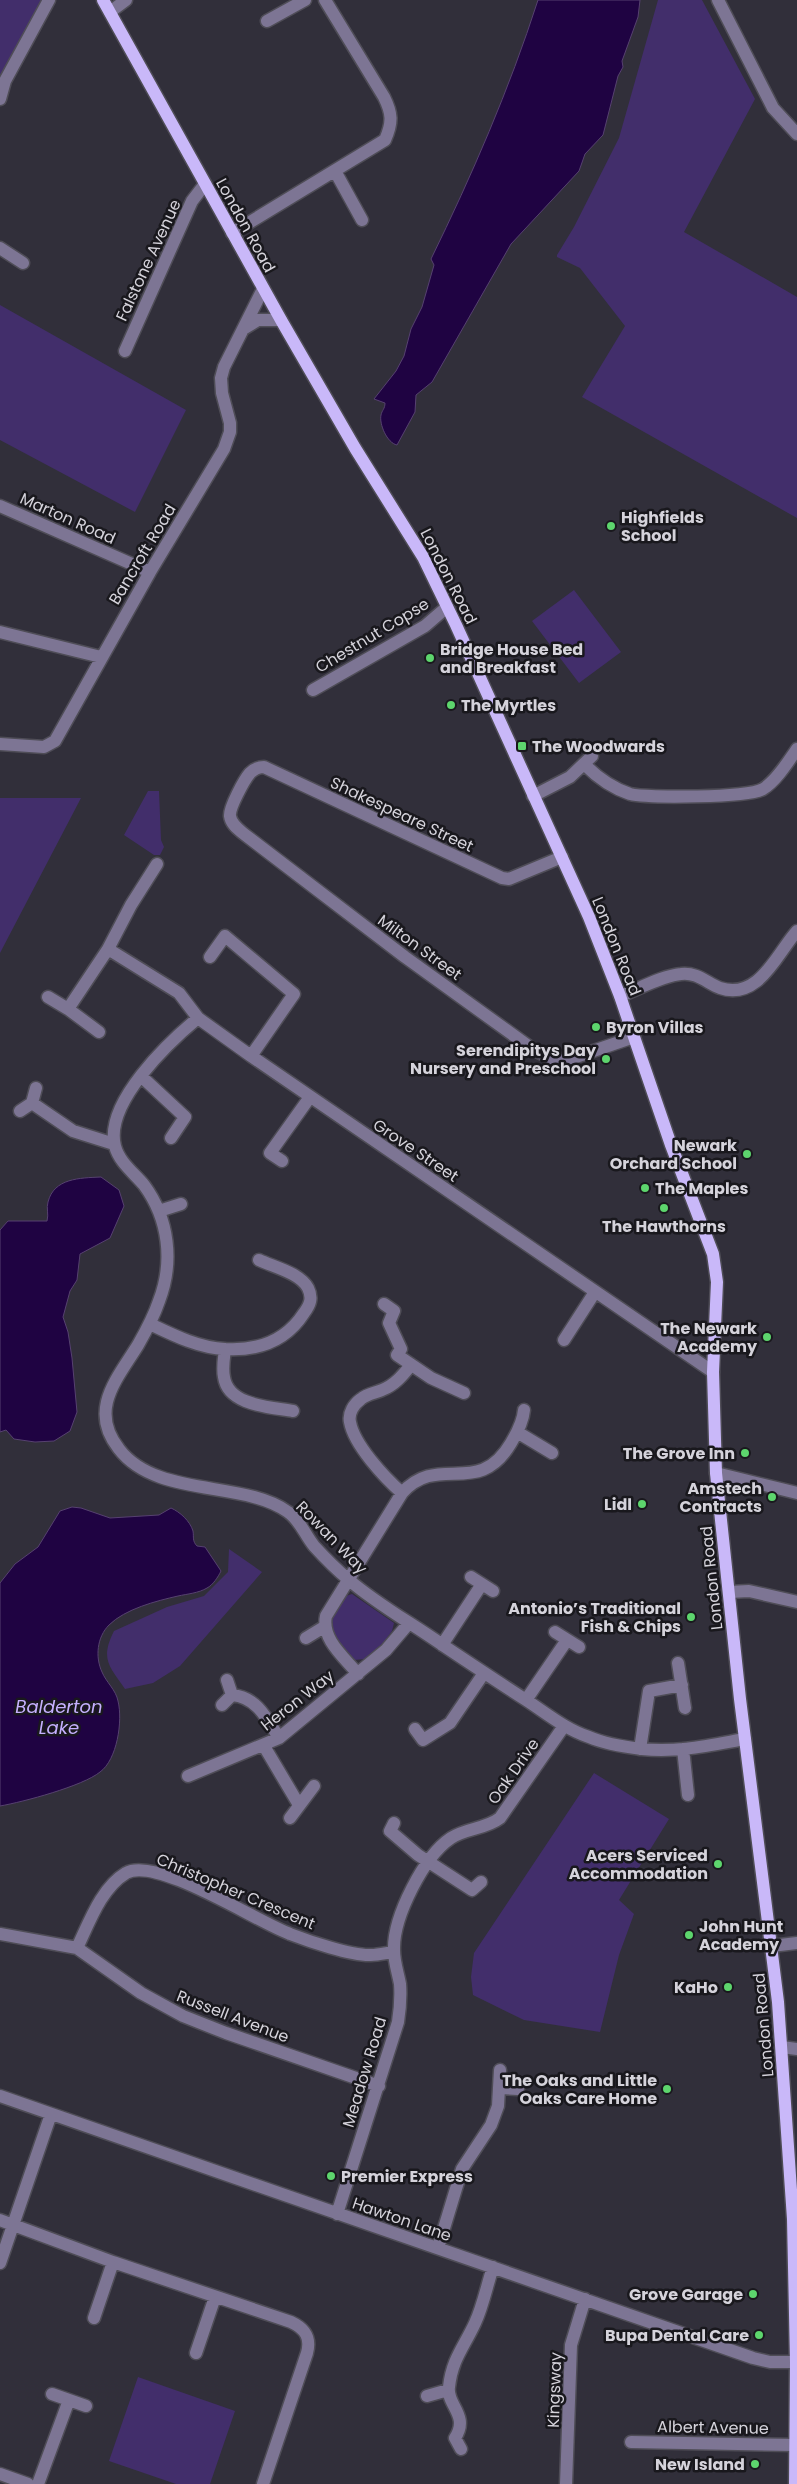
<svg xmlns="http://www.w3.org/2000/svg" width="797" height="2484" font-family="Poppins,sans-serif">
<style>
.green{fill:#422e6b}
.water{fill:#1f0342;stroke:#564170}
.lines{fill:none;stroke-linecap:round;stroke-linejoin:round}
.minor-casing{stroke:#4f4d57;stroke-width:15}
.major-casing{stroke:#4f4d57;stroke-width:15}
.minor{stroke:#7d7594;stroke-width:12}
.major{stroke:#c9b8f9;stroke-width:12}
.poi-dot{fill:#5dd56d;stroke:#19181d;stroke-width:2}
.labels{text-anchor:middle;stroke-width:5;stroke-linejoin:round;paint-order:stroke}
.street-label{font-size:16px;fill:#d5d3db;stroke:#19181d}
.poi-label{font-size:16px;font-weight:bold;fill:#d5d3db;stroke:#19181d;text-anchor:end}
.water-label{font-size:18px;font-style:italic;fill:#c5b0fe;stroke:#19181d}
</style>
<rect width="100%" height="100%" fill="#312f3a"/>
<path class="green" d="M0 0H43L0 78Z
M658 0H702L755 99 684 232 797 297V518L582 397 625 326 580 268 557 257V255L574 227 619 138Z
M0 305 186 410 135 512 0 440Z
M574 590 621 652 579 683 532 621Z
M148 791H159L161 840 164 847 160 855H154L124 835Z
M0 798H81L0 953Z
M229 1549 262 1572 180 1666 153 1683 125 1689C109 1666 100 1659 114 1631L167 1607 204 1596 228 1572Z
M352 1594 394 1623 392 1631 383 1643 365 1659 354 1660 332 1634V1617L346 1596Z
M594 1773 669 1819 619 1900 634 1914 619 1955 600 2032 524 2020 473 1995 471 1977 474 1953Z
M138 2377 235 2411 210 2484H176L109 2461Z"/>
<path class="water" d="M538 0H640L638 17 622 61 623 67 618 76 603 135 585 154 579 171 511 244 432 382 416 395 415 412 397 445C387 443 379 424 381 415 382 410 385 409 385 403L374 399 396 371 404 356 411 329 422 307 434 265 431 259C472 175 509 90 538 0Z
M101 1177 119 1190 124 1206 110 1238 80 1254 77 1280 70 1291 63 1317 68 1332 72 1358 77 1412 70 1431 54 1441 35 1442 14 1439 6 1430 0 1432V1230L8 1221H47C49 1214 46 1208 48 1202 54 1178 80 1178 101 1177Z
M72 1507 81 1508 110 1518 159 1515 171 1508C180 1512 190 1521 193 1531 194 1537 192 1541 197 1546L205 1547 221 1571C218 1577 213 1585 207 1588 199 1593 187 1594 178 1596 156 1601 125 1609 109 1625 97 1637 95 1657 102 1672 106 1682 116 1690 118 1701 123 1721 117 1760 100 1772 83 1786 23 1802 0 1806V1583L15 1564 38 1547 60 1511Z"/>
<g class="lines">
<g class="minor-casing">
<path id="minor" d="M718 0 773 108 797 134
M110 12 126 0
M267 21 305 0
M0 99 5 81 49 0
M335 171 362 220
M232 233 385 140C393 122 392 113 384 97L325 0
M0 248 23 263
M245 328 258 320H281
M125 351 192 201 205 184
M0 506 150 572
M0 632 101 657
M313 690 425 626 447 607
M0 744 44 747 55 741 150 572 224 449 230 432V423L222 393 221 378 224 367 263 289
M585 765C598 778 612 788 630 794 646 798 750 798 763 789 776 781 788 762 797 749
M533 796 570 777 592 756
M562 857 509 879 502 878 264 767C258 767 254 769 250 773 244 780 229 808 230 816 231 824 238 829 244 834L405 957 534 1050 553 1059 567 1060 634 1037
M108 949 179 993 198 1018 251 1056 713 1372
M210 957 225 936 294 994 251 1056
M620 996C639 989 661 976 681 974 697 972 707 983 720 988 759 1001 777 953 797 931
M48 997 68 1009
M198 1018C169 1042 104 1103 115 1146 119 1162 134 1173 144 1185 169 1219 174 1262 159 1301 154 1316 146 1331 138 1345 117 1379 88 1410 119 1449 156 1498 244 1480 288 1512 300 1520 305 1535 314 1546 324 1557 337 1570 349 1580 378 1605 413 1624 444 1646 471 1664 498 1682 526 1700 546 1713 565 1729 589 1737 605 1744 625 1747 642 1749 677 1753 711 1745 745 1739
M99 1032 68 1009 108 949 131 905 157 864
M142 1077 185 1117 171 1138
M32 1103 73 1131 114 1144
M20 1111 32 1103 36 1088
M282 1161 270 1153 310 1097
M159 1211 181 1204
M384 1304 394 1311 389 1323 401 1349 397 1355 431 1378 464 1393
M150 1324C173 1335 199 1348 225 1349 258 1351 286 1341 304 1313 310 1305 313 1298 308 1288 300 1273 274 1267 259 1260
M564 1340 595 1292
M225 1349C224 1358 222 1368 224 1377 228 1406 271 1407 293 1411
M517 1432 552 1453
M716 1473 797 1493
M402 1493C385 1478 354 1445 350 1422 348 1413 354 1404 361 1399 367 1394 375 1393 382 1390 395 1385 403 1375 411 1365
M471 1577 493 1591
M729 1592 749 1591 797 1602
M555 1632 579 1647
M306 1638 324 1627
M442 1645 482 1584
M678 1663 685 1708
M358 1674C344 1657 321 1639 326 1616L402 1493C439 1452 478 1499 511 1443 517 1433 523 1422 524 1410
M227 1680 232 1695
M526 1700 567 1640
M222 1705 232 1695C257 1697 267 1719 279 1738
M415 1729 423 1740 450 1723 484 1673
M264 1746 299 1805
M640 1749 649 1691 682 1685
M683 1749 688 1795
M188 1776 279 1738 386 1650 409 1623
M290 1818 314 1786
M394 1823 390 1831 418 1855 472 1890 481 1882
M0 1934 77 1948 141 1993 183 2016 226 2033 379 2086
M772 1946 797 1943
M77 1948C89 1923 101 1888 126 1873 157 1856 257 1922 290 1934 308 1941 352 1956 371 1955 378 1955 386 1953 393 1952
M782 2047 797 2049
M500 2088 518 2089
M0 2096 753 2358 770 2362H796
M337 2214 398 2022C400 2009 401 1997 400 1984 398 1973 394 1962 394 1950 393 1917 424 1856 451 1838 466 1828 486 1829 500 1818L564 1726
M0 2220 113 2262 291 2322C306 2329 311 2338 307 2353L263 2484
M438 2248 462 2169 491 2125 498 2106 500 2070
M0 2263 51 2114
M94 2318 113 2262
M196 2353 215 2297
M52 2394 86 2406
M427 2396 448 2390
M631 2442 795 2445
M461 2449 455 2438C470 2415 446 2405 449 2387 452 2359 464 2347 475 2323 483 2306 487 2285 493 2267
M0 2474 28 2484
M38 2484 69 2400
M566 2484 571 2345 585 2299"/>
</g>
<g class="major-casing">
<path id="major" d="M103 0 281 320 355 448 423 557 456 625 589 917 620 996 671 1145 713 1254 717 1282 713 1372 716 1473 740 1699 778 2002 793 2219 796 2362 795 2484"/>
</g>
<use href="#minor" class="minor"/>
<use href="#major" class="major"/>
</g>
<g class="poi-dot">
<circle cx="611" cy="526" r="5"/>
<circle cx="430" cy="658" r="5"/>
<circle cx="451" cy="705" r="5"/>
<rect x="517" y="741" width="10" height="10" rx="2.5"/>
<circle cx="596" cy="1027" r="5"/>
<circle cx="606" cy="1059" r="5"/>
<circle cx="747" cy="1154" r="5"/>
<circle cx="645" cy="1188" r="5"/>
<circle cx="664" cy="1208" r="5"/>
<circle cx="767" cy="1337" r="5"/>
<circle cx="745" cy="1453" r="5"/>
<circle cx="772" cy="1497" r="5"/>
<circle cx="642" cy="1504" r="5"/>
<circle cx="691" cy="1617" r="5"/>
<circle cx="718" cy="1864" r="5"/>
<circle cx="689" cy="1935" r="5"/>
<circle cx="728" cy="1987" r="5"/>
<circle cx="667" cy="2089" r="5"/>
<circle cx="331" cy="2176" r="5"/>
<circle cx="753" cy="2294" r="5"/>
<circle cx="759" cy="2335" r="5"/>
<circle cx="755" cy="2464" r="5"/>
</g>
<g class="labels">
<g class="street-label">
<text transform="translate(246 225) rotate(61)" y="6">London Road</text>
<text transform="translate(148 260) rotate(-65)" y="6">Falstone Avenue</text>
<text transform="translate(68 518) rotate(24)" y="6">Marton Road</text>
<text transform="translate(142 554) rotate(-59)" y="6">Bancroft Road</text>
<text transform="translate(449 576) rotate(63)" y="6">London Road</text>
<text transform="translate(372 635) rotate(-31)" y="6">Chestnut Copse</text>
<text transform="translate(402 814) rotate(25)" y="6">Shakespeare Street</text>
<text transform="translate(617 946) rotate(68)" y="6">London Road</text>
<text transform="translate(420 947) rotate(36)" y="6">Milton Street</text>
<text transform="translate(416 1150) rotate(34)" y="6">Grove Street</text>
<text transform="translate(332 1537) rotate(46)" y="6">Rowan Way</text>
<text transform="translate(711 1578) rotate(-96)" y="6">London Road</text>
<text transform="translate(297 1700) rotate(-38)" y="6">Heron Way</text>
<text transform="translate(513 1771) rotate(-55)" y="6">Oak Drive</text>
<text transform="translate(236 1891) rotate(23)" y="6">Christopher Crescent</text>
<text transform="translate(233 2016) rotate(21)" y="6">Russell Avenue</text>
<text transform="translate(763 2025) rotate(-95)" y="6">London Road</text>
<text transform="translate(364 2072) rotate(-73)" y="6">Meadow Road</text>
<text transform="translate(402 2219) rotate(19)" y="6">Hawton Lane</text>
<text transform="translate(554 2390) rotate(-88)" y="6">Kingsway</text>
<text transform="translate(713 2427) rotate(1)" y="6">Albert Avenue</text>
</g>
<g class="poi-label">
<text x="621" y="523" text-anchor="start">Highfields<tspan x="621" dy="18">School</tspan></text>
<text x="440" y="655" text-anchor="start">Bridge House Bed<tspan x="440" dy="18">and Breakfast</tspan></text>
<text x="461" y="711" text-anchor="start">The Myrtles</text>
<text x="532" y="752" text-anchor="start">The Woodwards</text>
<text x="606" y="1033" text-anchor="start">Byron Villas</text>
<text x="596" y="1056">Serendipitys Day<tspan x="596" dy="18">Nursery and Preschool</tspan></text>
<text x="737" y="1151">Newark<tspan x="737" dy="18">Orchard School</tspan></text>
<text x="655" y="1194" text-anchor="start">The Maples</text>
<text x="664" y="1232" text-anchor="middle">The Hawthorns</text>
<text x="757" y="1334">The Newark<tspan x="757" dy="18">Academy</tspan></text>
<text x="735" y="1459">The Grove Inn</text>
<text x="762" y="1494">Amstech<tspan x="762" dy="18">Contracts</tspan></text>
<text x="632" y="1510">Lidl</text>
<text x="681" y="1614">Antonio’s Traditional<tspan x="681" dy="18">Fish &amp; Chips</tspan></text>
<text x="708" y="1861">Acers Serviced<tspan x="708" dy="18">Accommodation</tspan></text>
<text x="699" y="1932" text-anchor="start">John Hunt<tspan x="699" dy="18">Academy</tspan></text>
<text x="718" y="1993">KaHo</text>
<text x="657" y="2086">The Oaks and Little<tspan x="657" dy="18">Oaks Care Home</tspan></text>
<text x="341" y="2182" text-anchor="start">Premier Express</text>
<text x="743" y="2300">Grove Garage</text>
<text x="749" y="2341">Bupa Dental Care</text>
<text x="745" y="2470">New Island</text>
</g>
<g class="water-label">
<text x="59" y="1713">Balderton<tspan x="59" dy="21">Lake</tspan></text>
</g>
</g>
</svg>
